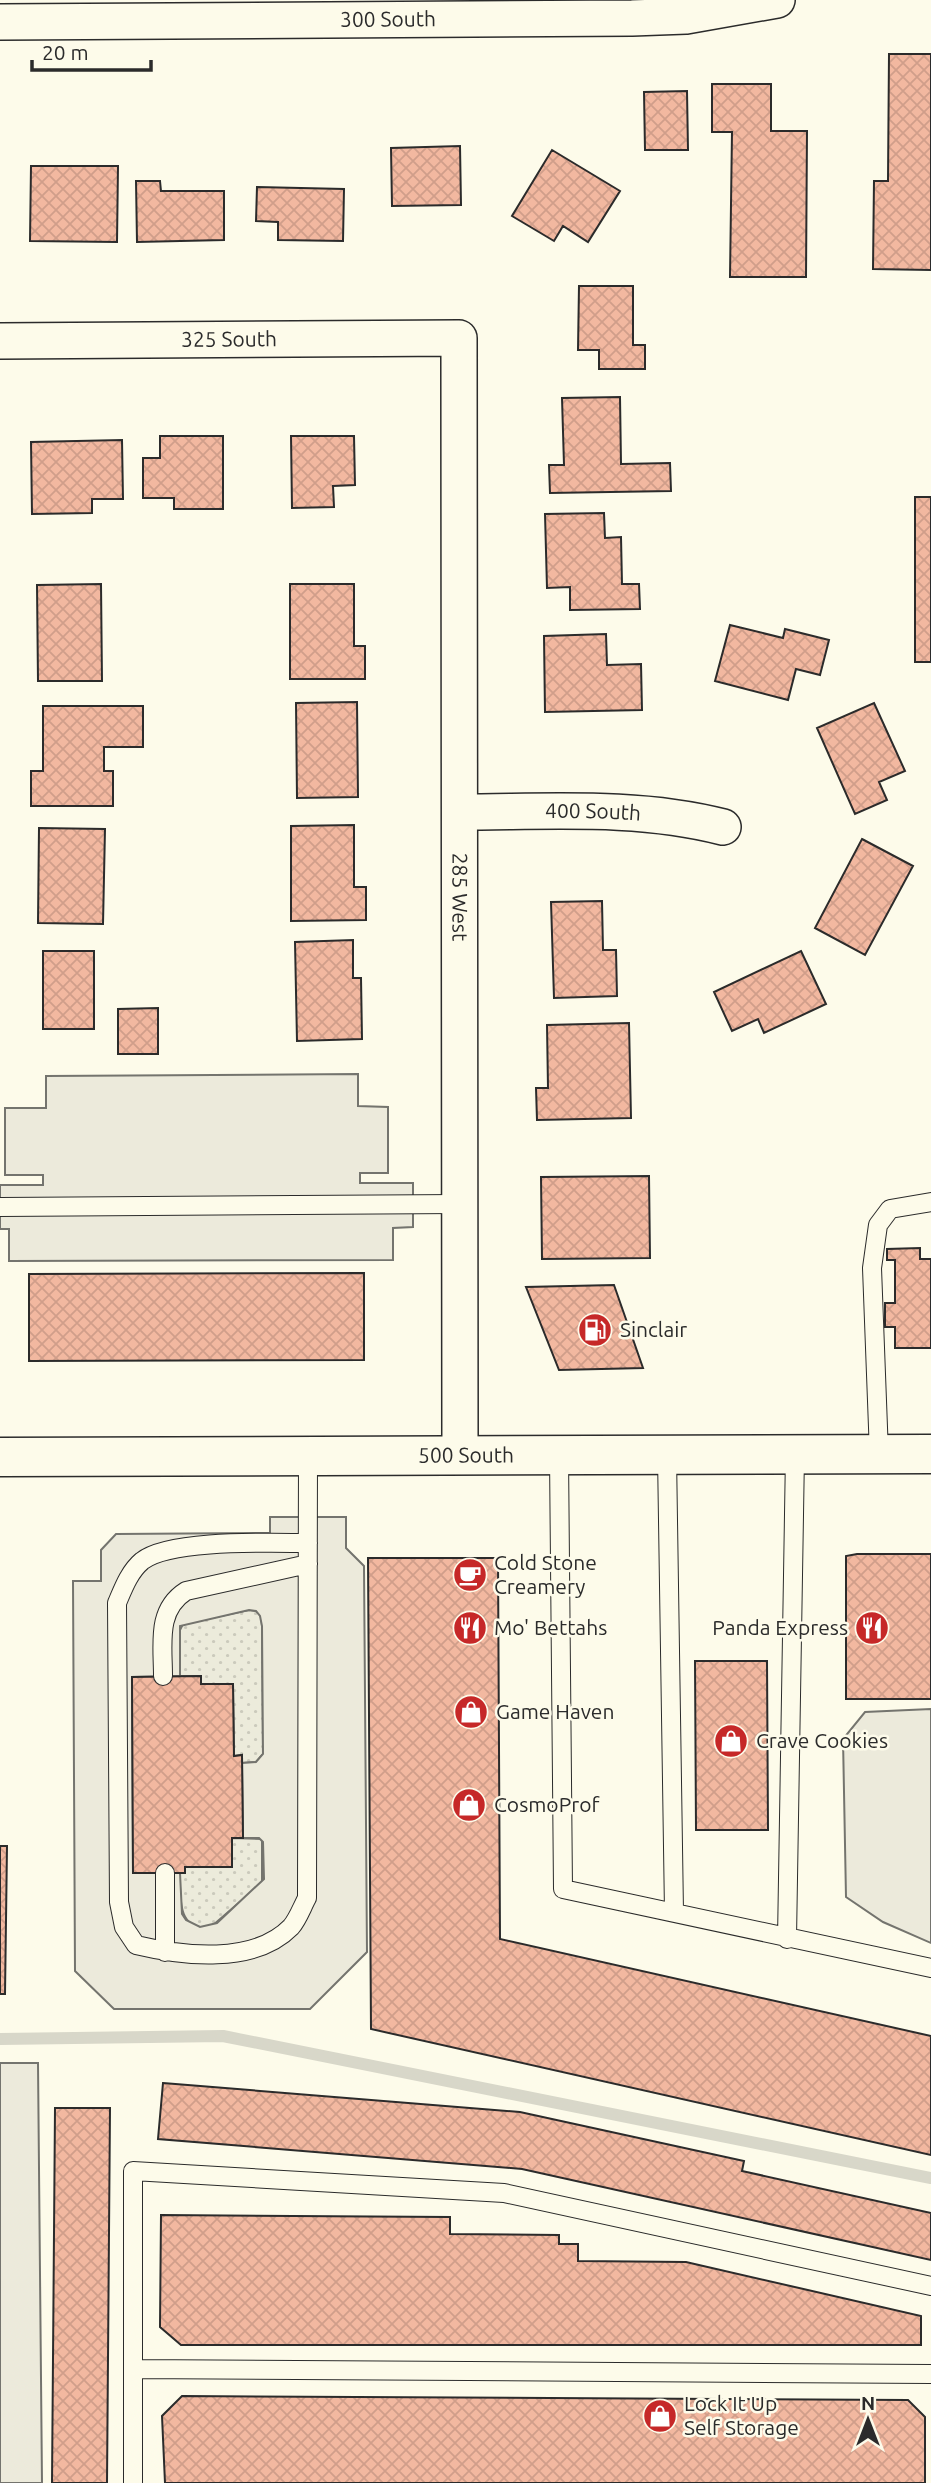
<svg xmlns="http://www.w3.org/2000/svg" width="931" height="2483" font-family="Ubuntu,sans-serif">
<style>
.garden{fill:url(#garden-dots);stroke:#74746e;stroke-width:2}
.parking{fill:#eceadb;stroke:#74746e;stroke-width:2;fill-rule:evenodd}
.lines{fill:none;stroke-linecap:round;stroke-linejoin:round}
.stream{stroke:#d8d7c9;stroke-width:12}
.building{fill:url(#building-cross-hatch);stroke:#2b2b2b;stroke-width:2}
.lane-casing{stroke:#2b2b2b;stroke-width:20}
.street-casing{stroke:#2b2b2b;stroke-width:38}
.secondary-casing{stroke:#2b2b2b;stroke-width:41}
.lane{stroke:#fdfbea;stroke-width:18}
.street{stroke:#fdfbea;stroke-width:35}
.secondary{stroke:#fdfbea;stroke-width:38}
.labels{text-anchor:middle;stroke-width:5;stroke-linejoin:round;paint-order:stroke}
.street-label{font-size:21px;fill:#2b2b2b;stroke:#fdfbea}
.poi-label{font-size:21px;fill:#2b2b2b;stroke:#fdfbea;text-anchor:start}
</style>
<defs>
<pattern id="garden-dots" width="8" height="8" patternUnits="userSpaceOnUse" patternTransform="scale(1.75)"><rect width="8" height="8" fill="#ecebdb"/><path d="M2 2h.1M6 6h.1" fill="none" stroke="#cbcabc" stroke-width="1.8" stroke-linecap="round"/></pattern>
<pattern id="building-cross-hatch" width="8" height="8" patternUnits="userSpaceOnUse" patternTransform="scale(1.75)"><rect width="8" height="8" fill="#f2b8a0"/><path d="M0 0l8 8M0 8l8-8" fill="none" stroke="#d09e8a"/></pattern>
</defs>
<rect width="100%" height="100%" fill="#fdfbea"/>
<path class="garden" d="M249 1610 256 1611 261 1616 262 1626 263 1754 256 1762 242 1763V1755L234 1756 233 1685 201 1684V1676H180V1630L183 1624Z
M232 1838 262 1839V1883L212 1926C177 1934 180 1897 180 1873H185V1867H232Z"/>
<path class="parking" d="M358 1074V1106L388 1107V1173H360V1183H413V1227L393 1228V1260L9 1261V1229H0V1185H43V1175H5V1108H46V1076Z
M270 1517H346V1548L364 1566 367 1952 310 2009H114L75 1971 73 1581H101V1550L116 1534 270 1533ZM249 1610 256 1611 260 1616 262 1626 263 1754 256 1762 242 1763 243 1838H259L263 1842 264 1879 217 1923 200 1927 186 1920 182 1914 180 1873H133L132 1677 180 1676V1626Z
M931 1709V1943L883 1922 846 1897 843 1739 865 1712Z
M0 2063H38L42 2483H0Z"/>
<g class="lines">
<path class="stream" d="M0 2039 223 2036 931 2178"/>
</g>
<path class="building" d="M889 54H931V270L873 269 874 181H888Z
M712 84H771V131H807L806 277H730L732 132H712Z
M687 91 688 150H645L644 92Z
M460 146 461 205 392 206 391 148Z
M552 150 620 191 588 242 563 226 554 241 512 216Z
M31 166H118L117 242 30 241Z
M136 181H160L161 191H224V240L137 242Z
M257 187 344 189 343 241 278 240V222L256 221Z
M579 286H633V345H645V369H599V350H578Z
M620 397 621 464 670 463 671 491 550 493 549 465H564L562 398Z
M160 436H223V509H174V498H143V458H160Z
M291 436H354L355 485 333 486 334 507 292 508Z
M122 440 123 499H92V513L32 514 31 442Z
M915 497H931V662H915Z
M604 513 605 538 621 537 622 584H639L640 609 570 610V587L547 588 545 514Z
M101 584 102 681H38L37 585Z
M290 584H354V646H365V679H290Z
M730 625 783 638 785 629 829 640 820 675 796 669 788 700 715 681Z
M606 634 607 665 641 664 642 710 545 712 544 636Z
M357 702 358 797 297 798 296 703Z
M874 703 905 771 879 782 887 800 855 814 817 728Z
M43 706H143V747H104V771H113V806H31V771H43Z
M354 825V887H366V920L291 921V826Z
M39 828 105 829 103 924 38 923Z
M862 839 913 866 865 955 815 928Z
M602 901 603 950H616L617 996 554 998 551 902Z
M353 940V978H361L362 1039 297 1041 295 942Z
M43 951H94V1029H43Z
M801 951 826 1004 764 1033 758 1019 732 1031 714 992Z
M158 1008V1054H118V1009Z
M629 1023 631 1118 537 1120 536 1088H548L547 1025Z
M649 1176 650 1258 542 1259 541 1177Z
M920 1248V1259H931V1348H895V1327H885V1303H895V1260H887V1249Z
M364 1273V1360L29 1361V1274Z
M614 1285 643 1368 559 1370 526 1287Z
M857 1554H931V1699H846V1556Z
M368 1558H498L500 1939 931 2036V2155L371 2029Z
M695 1661H767L768 1830H696Z
M201 1676V1684H233L234 1756 242 1755 243 1838H232V1867H185V1873H133L132 1677Z
M0 1846H7L5 1994H0Z
M163 2083 520 2112 744 2161 742 2171 931 2213V2260L522 2169 158 2139Z
M55 2108H110L107 2483H52Z
M161 2215 450 2217V2234L559 2235V2244H578V2261L686 2262 921 2316V2345H181L160 2327Z
M182 2396 908 2400 925 2417V2483H165L162 2416Z"/>
<g class="lines">
<g class="lane-casing">
<path id="lane" d="M0 1207 460 1204
M879 1454 872 1268 878 1225 890 1209 931 1202
M559 1455 563 1889 931 1968
M667 1455 674 1912
M308 1543C270 1543 170 1539 142 1561 129 1572 123 1589 117 1603L119 1902 124 1927 136 1945C182 1956 254 1965 291 1927 298 1919 302 1907 307 1898L308 1456
M163 1676C163 1644 156 1610 186 1591L308 1564
M165 1873V1952
M787 1939 795 1454
M133 2369 931 2374
M133 2483V2171L504 2193 931 2286"/>
</g>
<g class="street-casing">
<g id="street">
<path id="s1" d="M0 22 632 18 686 16 777 0"/>
<path id="s2" d="M0 341 459 338 460 1455"/>
<path id="s3" d="M460 812C548 812 638 805 723 827"/>
</g>
</g>
<g class="secondary-casing">
<g id="secondary">
<path id="s4" d="M0 1457 931 1454"/>
</g>
</g>
<use href="#lane" class="lane"/>
<use href="#street" class="street"/>
<use href="#secondary" class="secondary"/>
</g>
<defs>
<g id="fuel-disc" transform="scale(1.75)"><circle r="9.5" fill="#c62828" stroke="#fdfbea"/><path d="M-5.5-6h7V0h2V4h1.3V-2.5L3-4.5l.8-.8L6-3V5H2.5V1h-1V6h-7ZM-4.2-4.7v3.2H.2V-4.7Z" fill="#fff"/></g>
<g id="cafe-disc" transform="scale(1.75)"><circle r="9.5" fill="#c62828" stroke="#fdfbea"/><path d="M-5.5-4.5H6V0H3Q3 3.5 0 3.5H-2.5Q-5.5 3.5-5.5 0ZM3-3.2v2h1.7v-2ZM-6 4.5H4V6H-6Z" fill="#fff"/></g>
<g id="restaurant-disc" transform="scale(1.75)"><circle r="9.5" fill="#c62828" stroke="#fdfbea"/><path d="M-5-6h1v4h1v-4h1v4h1v-4h1v5L-1.5 .5V6h-2V.5L-5-1ZM5-6V6H3V1.5H1.5Q1.5-4 5-6Z" fill="#fff"/></g>
<g id="shop-disc" transform="scale(1.75)"><circle r="9.5" fill="#c62828" stroke="#fdfbea"/><path d="M-5-2.5h2.3a2.7 3.5 0 0 1 5.4 0H5L5.5 6h-11ZM-1.5-2.5h3a1.5 2.3 0 0 0-3 0Z" fill="#fff"/></g>
</defs>
<g fill-rule="evenodd">
<use href="#fuel-disc" x="595" y="1330"/>
<use href="#cafe-disc" x="470" y="1575"/>
<use href="#restaurant-disc" x="470" y="1628"/>
<use href="#restaurant-disc" x="872" y="1628"/>
<use href="#shop-disc" x="471" y="1712"/>
<use href="#shop-disc" x="731" y="1741"/>
<use href="#shop-disc" x="469" y="1805"/>
<use href="#shop-disc" x="660" y="2416"/>
</g>
<g class="labels">
<g class="street-label">
<text dy="7" stroke="none"><textPath href="#s1" startOffset="388">300 South</textPath></text>
<text dy="7" stroke="none"><textPath href="#s2" startOffset="229">325 South</textPath></text>
<text dy="7" stroke="none"><textPath href="#s3" startOffset="133">400 South</textPath></text>
<text dy="7" stroke="none"><textPath href="#s2" startOffset="1018">285 West</textPath></text>
<text dy="7" stroke="none"><textPath href="#s4" startOffset="466">500 South</textPath></text>
</g>
<g class="poi-label">
<text x="620" y="1337">Sinclair</text>
<text x="494" y="1570">Cold Stone<tspan x="494" dy="24">Creamery</tspan></text>
<text x="494" y="1635">Mo' Bettahs</text>
<text x="848" y="1635" text-anchor="end">Panda Express</text>
<text x="496" y="1719">Game Haven</text>
<text x="756" y="1748">Crave Cookies</text>
<text x="494" y="1812">CosmoProf</text>
<text x="684" y="2411">Lock It Up<tspan x="684" dy="24">Self Storage</tspan></text>
</g>
</g>
<g transform="translate(868 2420)" stroke="#fdfbea" stroke-width="5" paint-order="stroke">
<path d="M0-5L12 26L0 18L-12 26Z" fill="#2b2b2b"/>
<text y="-10" font-size="19" font-weight="bold" text-anchor="middle" fill="#2b2b2b">N</text>
</g>
<path d="M32 60v10h119v-10" fill="none" stroke="#2b2b2b" stroke-width="3.5"/>
<text x="42" y="60" font-size="21" fill="#2b2b2b" stroke="#fdfbea" stroke-width="5" paint-order="stroke">20 m</text>
</svg>
